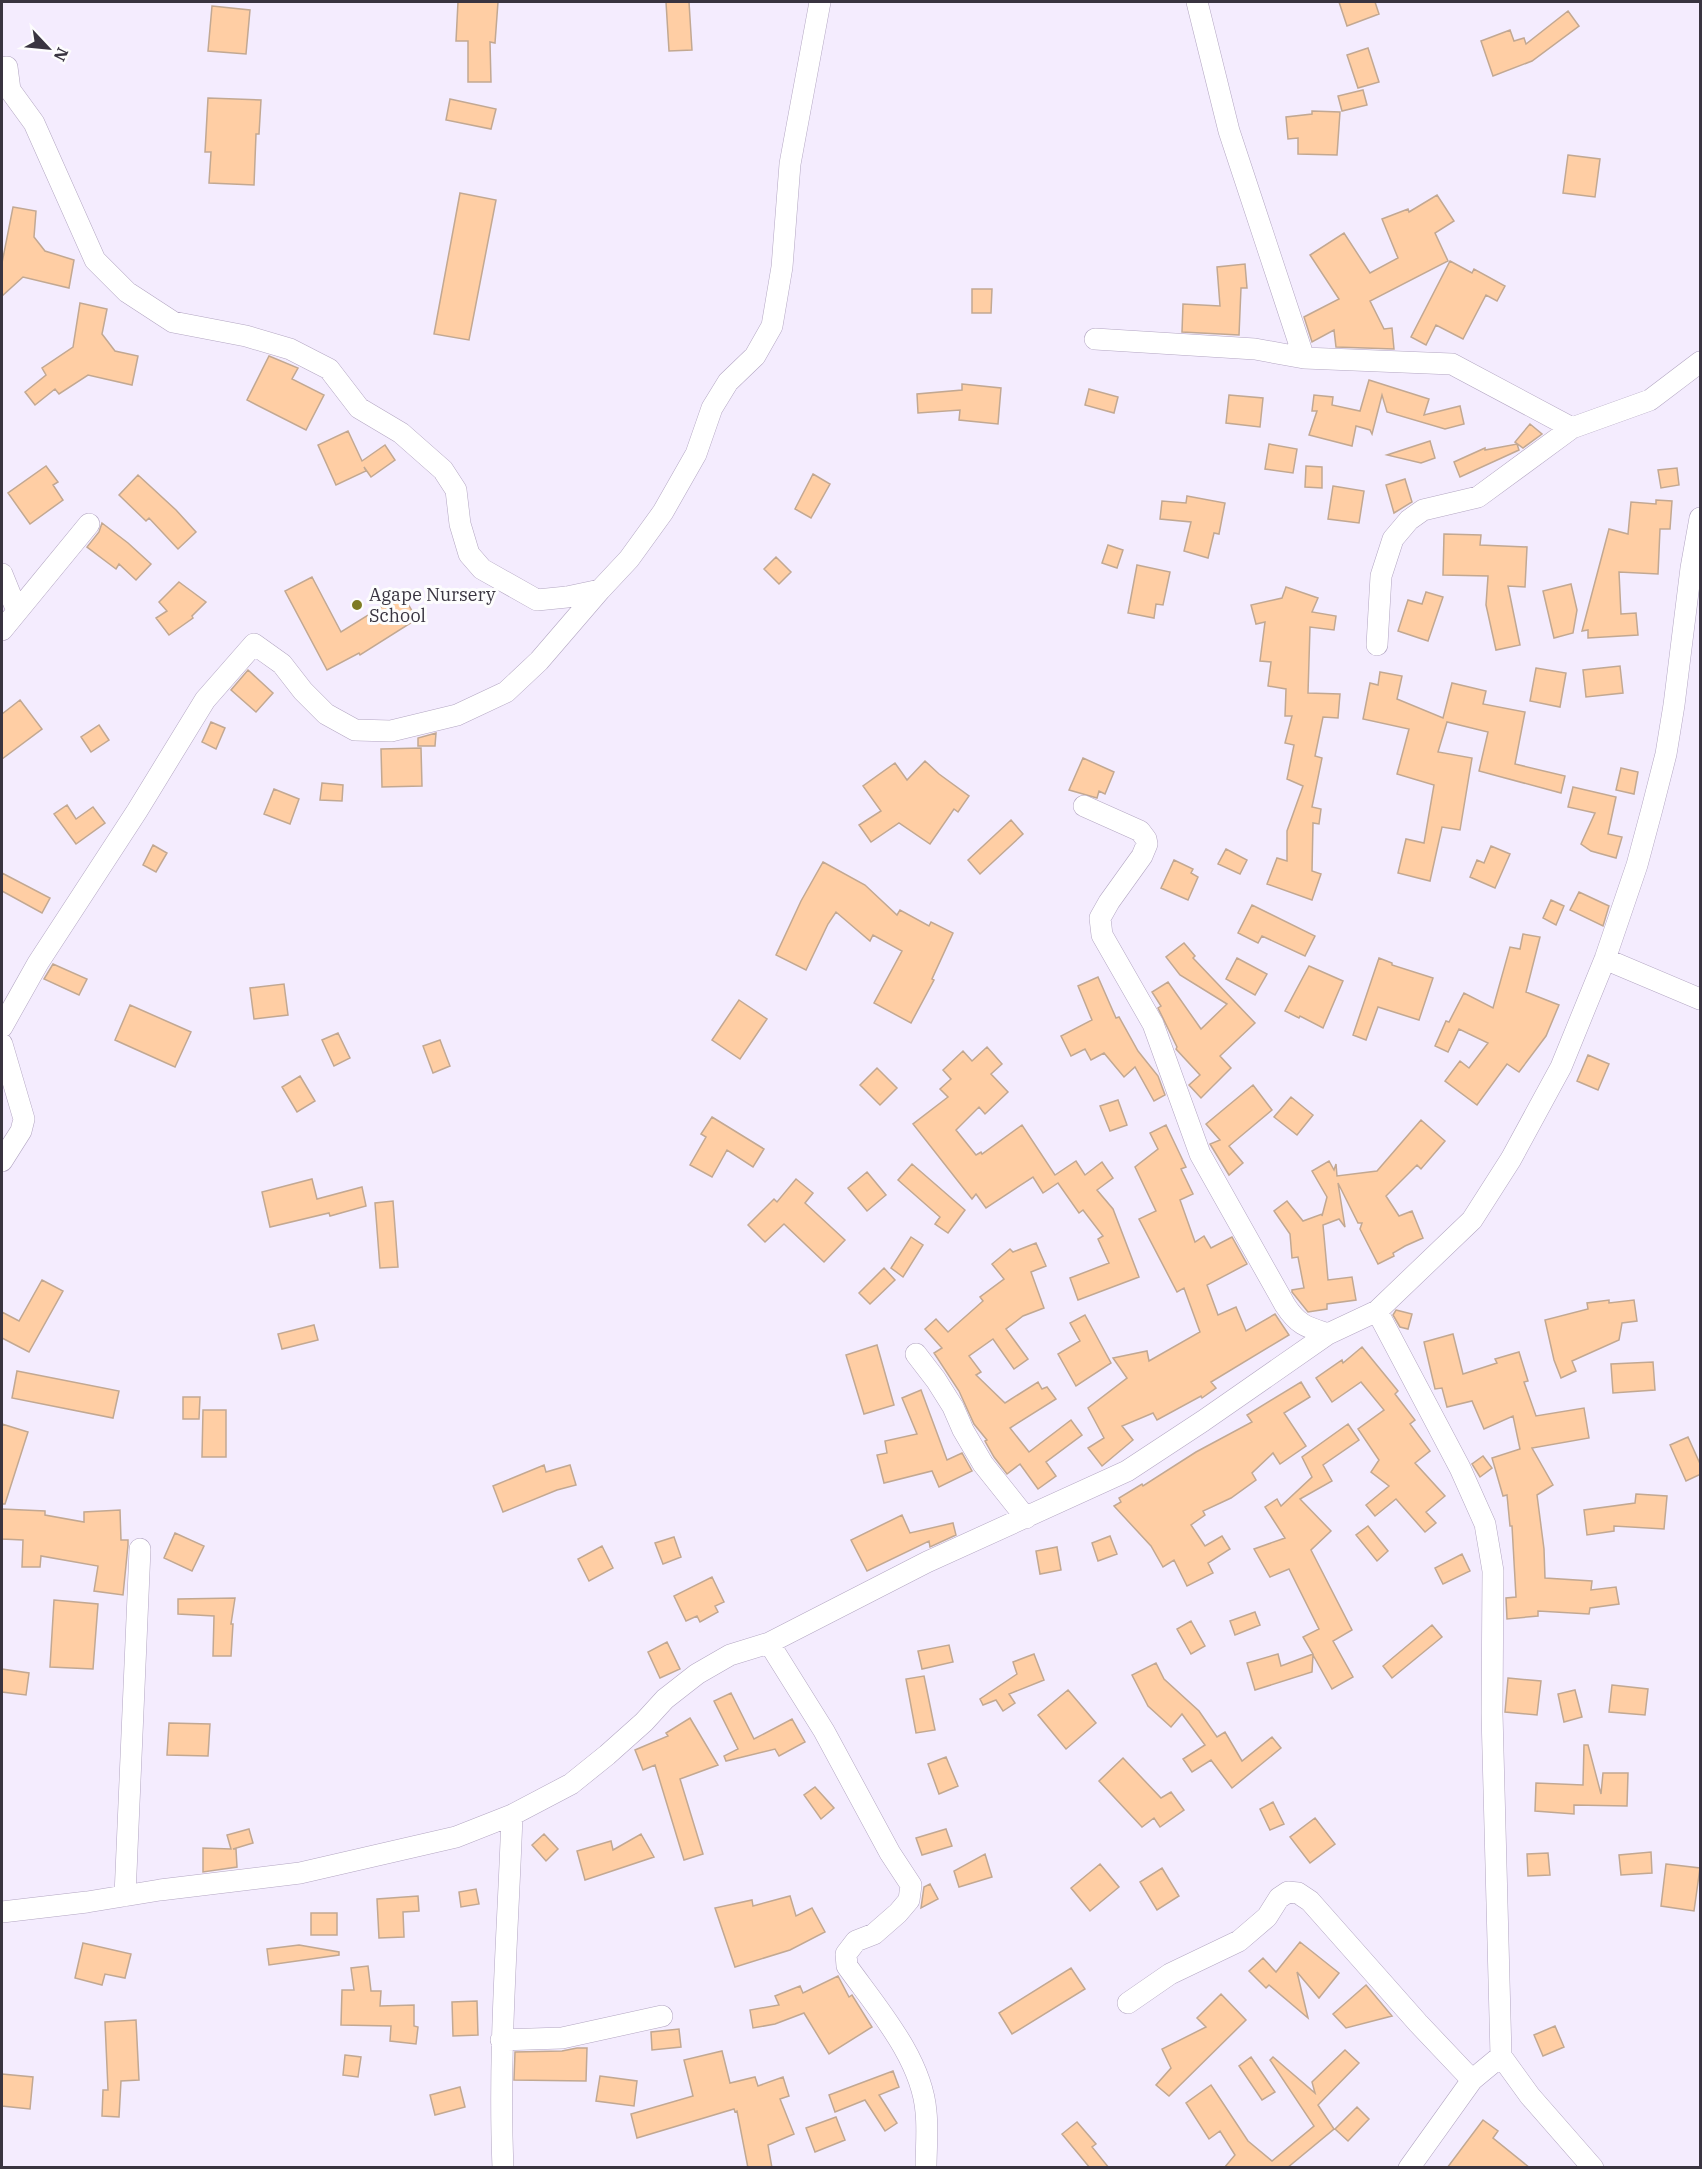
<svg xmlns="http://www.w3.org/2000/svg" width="1702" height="2169" font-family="'IBM Plex Serif',serif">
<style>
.building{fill:#ffcea4;stroke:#c2a892;stroke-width:1.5}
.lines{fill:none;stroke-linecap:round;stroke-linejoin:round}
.minor-casing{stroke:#b3a6c2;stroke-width:22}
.minor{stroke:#fff;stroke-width:21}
.poi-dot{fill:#7f7c23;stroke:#fdfdfd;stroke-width:2}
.labels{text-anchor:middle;stroke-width:6;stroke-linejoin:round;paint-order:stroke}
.poi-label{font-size:18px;fill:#393440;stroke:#fdfdfd;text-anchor:start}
</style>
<rect width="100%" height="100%" fill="#f4ecfe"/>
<path class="building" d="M458 2H498L495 43 490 42 491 82H468V41H456Z
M666 2H689L692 50 669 51Z
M1339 2H1375L1379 14 1347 26Z
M212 6 250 10 246 54 208 51Z
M1568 11 1579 26 1532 61 1493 76 1481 41 1510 30 1514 41 1524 38 1526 44Z
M1368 48 1379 82 1358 88 1347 55Z
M1363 90 1367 105 1342 111 1338 96Z
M208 98 261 100 259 134H256L254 185 209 183 211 152H205Z
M450 99 496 109 491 129 446 120Z
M1312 111 1340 112 1337 155 1298 154V138L1288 139 1286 117 1312 114Z
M1568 155 1600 159 1595 197 1563 193Z
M460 193 496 200 469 340 434 334Z
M1437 195 1454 221 1435 233 1448 261 1370 301 1384 329 1392 328 1394 349 1336 347 1334 330 1312 342 1304 317 1339 299 1310 255 1344 233 1370 273 1398 258 1382 219 1408 209 1409 212Z
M13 207 36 211 34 237 45 251 74 260 69 288 23 277 2 296V263Z
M1450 261 1472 273 1474 269 1505 286 1497 301 1486 295 1463 339 1436 325 1426 345 1411 337Z
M1245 264 1247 288H1241L1239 335 1182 332 1183 304 1220 306 1217 267Z
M972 289H992L991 313H972Z
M80 303 107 309 102 334 115 351 138 356 132 385 88 375 59 394 55 389 35 405 25 392 46 375 42 368 73 347Z
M269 356 298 368 292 379 324 395 306 430 247 400Z
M1369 380 1429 399 1424 415 1460 406 1464 424 1445 429 1387 412 1382 395 1372 434 1370 430 1356 426 1352 446 1309 435 1317 411H1312L1314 395 1333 397 1332 405 1360 411Z
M962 384 1001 388 998 424 959 420 960 410 918 413 917 394 962 390Z
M1089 389 1118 397 1114 413 1085 405Z
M1229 395 1263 398 1260 427 1226 423Z
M1530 424 1542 434 1523 448 1515 442Z
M348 431 362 461 385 445 395 460 371 477 364 467 366 471 336 485 318 445Z
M1430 441 1435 458 1421 463 1387 455Z
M1269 444 1297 449 1293 473 1265 469Z
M1517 444 1519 450 1460 477 1454 462 1485 448V450Z
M46 466 58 482 53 485 63 500 30 524 8 493Z
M1306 466 1322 467V488L1305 487Z
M1677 468 1679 485 1661 488 1658 470Z
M813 474 830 484 811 518 795 509Z
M138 475 176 510 196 532 178 549 149 518 146 521 119 495Z
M1405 479 1412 502 1394 513 1386 485Z
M1333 486 1364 491 1359 523 1328 519Z
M1187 496 1225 503 1219 534 1214 533 1208 558 1184 551 1191 522 1160 519 1162 501 1186 503Z
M1656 500 1672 501 1670 529H1660L1658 574 1619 572 1621 614 1636 613 1638 635 1588 638V630L1582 631 1609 529 1628 534 1631 502 1656 504Z
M102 523 128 543 151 564 136 580 119 564 116 569 87 547 99 532Z
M1444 534 1481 535 1480 545 1527 547 1525 587 1508 586 1520 645 1496 650 1486 605 1488 576 1443 575Z
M1108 545 1123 550 1117 568 1102 563Z
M776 557 791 572 779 584 764 569Z
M1137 565 1170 572 1163 605 1156 604 1154 618 1128 613Z
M312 577 341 632 402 594 417 619 360 655 359 653 327 670 285 591Z
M179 582 206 602 192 616 193 618 169 635 156 618 167 611 159 602Z
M1571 584 1577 610 1573 633 1554 638 1543 591Z
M1286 587 1318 598 1312 612 1336 616 1334 630 1310 627 1308 693 1340 694 1338 718 1323 717 1315 756 1322 758 1312 807 1321 809 1319 824 1313 823 1312 871 1321 874 1312 900 1267 884 1277 858 1287 861V831L1303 786 1287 779 1294 745 1285 743 1292 716H1285L1286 689 1268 686 1271 662 1260 661 1265 622 1256 624 1251 605 1282 598Z
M1426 592 1443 597 1428 641 1398 631 1408 600 1422 604Z
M1620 666 1623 693 1586 697 1583 670Z
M1536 668 1566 673 1560 707 1530 701Z
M248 670 273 693 256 712 231 690Z
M1380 672 1402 676 1397 699 1443 718 1452 683 1486 691 1483 704 1525 712 1515 764 1565 776 1561 793 1479 771 1488 732 1447 722 1438 752 1472 758 1460 830 1442 827 1430 881 1398 873 1406 839 1424 843 1434 785 1397 774 1409 729 1363 719 1370 683 1378 685Z
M20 700 42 729 2 759V714Z
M211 722 225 728 216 749 202 742Z
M99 725 109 740 91 752 81 737Z
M436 733 435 746H418V738Z
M421 748 422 786 382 787 381 749Z
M1083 758 1114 772 1105 794 1099 791 1097 798 1069 790Z
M925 761 939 774 969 796 958 812 954 809 930 844 899 823 871 842 859 825 881 811 863 786 895 763 907 780Z
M1621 768 1638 772 1634 794 1616 790Z
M322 783 343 785 342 801 320 800Z
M1573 787 1616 797 1608 834 1622 837 1616 858 1591 851 1581 844 1595 813 1568 807Z
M274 789 299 799 290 824 264 814Z
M67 805 76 819 93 807 105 823 76 844 54 814Z
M1011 820 1023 834 980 874 968 860Z
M153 845 167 853 156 872 143 865Z
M1491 846 1510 854 1495 888 1470 877 1477 860 1484 863Z
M1226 849 1247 860 1240 874 1218 864Z
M1174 860 1193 869 1191 873 1198 877 1188 900 1161 888Z
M823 862 865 885 897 915 900 910 929 926 931 922 953 933 932 979 934 980 911 1023 874 1003 902 951 873 935 870 941 836 912 828 924 806 970 776 955 801 901Z
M2 873 50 898 42 913 2 891Z
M1579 892 1609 906 1603 926 1570 910Z
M1551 900 1564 906 1556 925 1543 918Z
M1252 905 1315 936 1305 956 1262 936 1258 943 1238 933Z
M1523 934 1540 937 1526 992 1559 1005 1546 1036 1519 1072 1507 1064 1477 1105 1445 1081 1460 1061 1469 1068 1488 1043 1459 1029 1448 1052 1435 1046 1446 1021 1449 1022 1464 993 1493 1008 1510 947 1520 949Z
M1184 943 1195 956 1193 958 1255 1023 1220 1056 1231 1068 1201 1098 1189 1085 1200 1075 1176 1049 1177 1047 1158 1008 1161 1006 1152 992 1168 982 1201 1029 1227 1004 1180 975 1166 957Z
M1237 958 1267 974 1255 995 1226 979Z
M1379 958 1392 963V965L1433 978 1419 1020 1378 1007 1366 1040 1353 1035Z
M53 964 87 979 79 995 44 979Z
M1309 966 1343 981 1323 1028 1300 1016 1299 1018 1285 1011Z
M1098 977 1116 1018 1119 1017 1138 1051 1158 1076 1165 1095 1154 1101 1135 1067 1124 1077 1104 1053 1091 1060 1085 1049 1071 1056 1061 1036 1092 1020 1078 986Z
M284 984 288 1015 254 1019 250 988Z
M739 1000 767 1019 740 1059 712 1040Z
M130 1005 191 1032 175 1067 115 1040Z
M338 1033 350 1058 334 1066 322 1040Z
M440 1040 450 1066 433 1073 423 1046Z
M987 1047 1002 1064 991 1074 1008 1092 985 1114 979 1107 956 1130 976 1155 981 1152 982 1154 1022 1125 1055 1175 1076 1161 1085 1175 1102 1162 1113 1178 1097 1190 1113 1209 1139 1277 1078 1300 1070 1278 1109 1263 1098 1239 1103 1236 1083 1210 1079 1213 1058 1183 1043 1193 1033 1177 986 1208 976 1194 972 1199 913 1124 948 1097 940 1089 951 1079 943 1070 963 1051 972 1061Z
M1588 1055 1609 1064 1598 1090 1577 1081Z
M877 1068 897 1088 880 1105 860 1085Z
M300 1076 315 1101 297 1112 282 1087Z
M1253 1085 1272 1110 1229 1146 1243 1163 1229 1175 1210 1144 1220 1140 1206 1124Z
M1291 1097 1313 1115 1297 1135 1274 1117Z
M1118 1100 1127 1125 1110 1131 1100 1106Z
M712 1117 764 1149 753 1167 727 1150 712 1177 690 1165 706 1137 701 1134Z
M1421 1120 1445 1141 1421 1169 1417 1165 1386 1196 1399 1216 1412 1211 1423 1238 1405 1246 1393 1253 1394 1256 1378 1264 1360 1229 1362 1223H1358L1338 1183 1345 1227 1339 1219 1323 1225 1328 1280 1352 1277 1356 1300 1327 1304V1309L1308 1312 1292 1292V1290L1304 1288 1298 1257 1292 1258 1290 1234 1274 1211 1287 1201 1303 1221 1322 1214V1216L1327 1197 1312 1171 1329 1161 1334 1170 1336 1164 1337 1176 1377 1171Z
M1166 1125 1186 1167 1181 1169 1193 1194 1180 1200 1195 1242 1204 1236 1211 1248 1232 1237 1247 1264 1207 1285 1218 1315 1236 1307 1246 1331 1275 1314 1289 1335 1211 1382 1216 1388 1202 1398 1201 1396 1157 1420 1153 1413 1122 1426 1133 1440 1102 1466 1088 1448 1104 1438 1088 1408 1127 1378 1113 1358 1147 1351 1149 1361 1200 1332 1184 1288 1177 1292 1139 1219 1156 1211 1135 1167 1158 1149 1150 1133Z
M912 1164 965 1210 948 1233 935 1224 940 1217 898 1180Z
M867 1172 886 1195 867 1211 848 1188Z
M312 1179 317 1199 362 1187 366 1206 330 1216 329 1213 270 1227 262 1192Z
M796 1179 813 1193 805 1203 845 1240 824 1262 784 1224 765 1242 748 1225 774 1199 777 1202Z
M393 1201 398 1267 380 1268 375 1203Z
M911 1237 923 1245 903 1277 891 1268Z
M1036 1243 1046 1266 1031 1272 1044 1308 1023 1316 1006 1329 1028 1359 1014 1369 993 1339 969 1356 981 1372 976 1375 1005 1403 1038 1382 1042 1389 1047 1387 1056 1399 1010 1428 1029 1452 1071 1420 1082 1435 1046 1462 1056 1476 1038 1489 1020 1464 1007 1474 994 1457 985 1441 987 1440 974 1424 959 1391 934 1353 942 1348 925 1329 936 1319 948 1332 983 1301 980 1297 1004 1279 992 1264 1010 1249 1013 1252Z
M884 1268 895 1280 870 1304 859 1293Z
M42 1280 63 1291 29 1352 2 1338V1312L19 1321Z
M1609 1300V1303L1634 1300 1637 1321 1622 1323 1619 1340 1572 1361 1576 1371 1561 1378 1554 1360 1545 1320 1588 1309 1587 1303Z
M1396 1310 1412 1314 1408 1329 1400 1327 1393 1315Z
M1085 1315 1111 1363 1076 1386 1058 1354 1080 1341 1070 1323Z
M314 1325 318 1340 282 1349 278 1334Z
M1453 1334 1463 1374 1497 1363 1495 1359 1519 1352 1528 1381 1524 1382 1536 1416 1584 1408 1589 1438 1532 1448 1553 1485 1537 1495 1544 1549 1545 1578 1592 1581 1591 1590 1616 1587 1619 1604 1590 1608 1589 1614 1538 1611V1616L1507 1619 1506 1598 1516 1597 1512 1526H1510L1507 1495 1503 1496 1492 1458 1520 1449 1513 1416 1484 1429 1472 1401 1447 1407 1442 1388 1435 1389 1424 1342Z
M877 1345 894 1405 864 1414 846 1355Z
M1362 1347 1398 1391 1395 1394 1415 1420 1410 1424 1430 1451 1415 1463 1445 1496 1426 1512 1436 1523 1425 1532 1396 1499 1375 1516 1366 1505 1389 1486 1371 1472 1379 1460 1358 1429 1384 1410 1361 1382 1332 1402 1316 1378 1342 1360 1343 1363Z
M1653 1362 1655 1390 1613 1393 1611 1364Z
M17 1371 119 1391 113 1418 12 1398Z
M1301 1382 1310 1397 1284 1413 1306 1446 1280 1464 1273 1453 1252 1473 1256 1480 1231 1498 1203 1511 1205 1515 1191 1525 1205 1546 1222 1536 1230 1549 1208 1563 1213 1573 1187 1586 1174 1560 1163 1567 1151 1546 1114 1506 1121 1502 1119 1498 1142 1484 1143 1486 1196 1452 1252 1422 1247 1415Z
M921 1390 947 1460 962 1453 972 1471 939 1487 932 1471 884 1483 877 1455 887 1453 885 1441 917 1434 902 1398Z
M183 1397H200L199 1419H183Z
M203 1410H226V1457H202Z
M2 1424 28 1432 5 1504H2Z
M1348 1424 1359 1440 1323 1465 1332 1481 1300 1499 1331 1531 1311 1550 1352 1630 1333 1641 1353 1677 1332 1689 1313 1655 1312 1672 1255 1690 1247 1663 1278 1654 1281 1666 1313 1654 1303 1637 1319 1629 1289 1569 1270 1577 1254 1549 1285 1538 1265 1507 1277 1499 1281 1506 1312 1477 1302 1457Z
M1688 1437 1701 1466V1474L1686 1481 1670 1445Z
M1483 1456 1492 1468 1480 1477 1472 1464Z
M544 1465 546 1472 570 1465 576 1485 557 1490 503 1512 493 1486Z
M1636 1494 1667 1496 1664 1529 1614 1526V1531L1587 1535 1584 1510 1635 1503Z
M2 1509 45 1511V1515L84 1522V1512L120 1510 121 1540H128V1545L123 1595 94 1591 98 1566 41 1556 40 1567H22L23 1540 2 1539Z
M902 1515 910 1533 953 1523 956 1535 930 1547 929 1541 867 1571 851 1540Z
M1368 1526 1388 1551 1377 1561 1356 1535Z
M175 1533 204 1546 192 1571 164 1558Z
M1110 1536 1117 1554 1098 1561 1092 1543Z
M674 1537 681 1557 663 1564 655 1543Z
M602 1546 613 1568 589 1581 578 1559Z
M1057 1547 1061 1570 1040 1574 1036 1551Z
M1462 1554 1470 1571 1443 1584 1435 1568Z
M712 1577 724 1602 715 1606 718 1612 700 1622 697 1616 686 1621 674 1596Z
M235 1598 231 1624H233L231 1656H213L214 1616 178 1614V1599Z
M54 1600 98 1604 93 1669 50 1667Z
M1255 1612 1260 1625 1235 1635 1230 1621Z
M1191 1621 1205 1646 1191 1654 1177 1629Z
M1432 1625 1442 1637 1392 1678 1383 1666Z
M667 1642 680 1669 660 1678 648 1652Z
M949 1645 953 1662 922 1669 918 1651Z
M1034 1654 1044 1680 1009 1694 1015 1703 1003 1711 996 1700 983 1705 980 1699 1017 1674 1013 1662Z
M1156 1663 1164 1679 1199 1711 1217 1737 1225 1732 1242 1761 1272 1737 1281 1748 1232 1788 1211 1760 1192 1772 1183 1759 1205 1745 1182 1714 1171 1727 1148 1706 1132 1675Z
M2 1669 29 1673 26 1695 2 1692Z
M924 1676 935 1730 916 1733 906 1679Z
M1508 1678 1541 1681 1537 1715 1505 1712Z
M1612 1685 1648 1689 1645 1715 1609 1712Z
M1068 1690 1096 1723 1066 1749 1038 1715Z
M1575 1690 1582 1717 1564 1722 1558 1694Z
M731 1693 754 1739 792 1719 805 1742 779 1756 775 1749 726 1761 724 1756 738 1749 714 1701Z
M690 1718 718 1765 680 1779 703 1854 684 1860 655 1765 643 1770 635 1750 668 1736 666 1733Z
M169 1723 210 1724 208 1756 167 1755Z
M1584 1745H1588L1601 1794 1603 1773H1628L1627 1806 1574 1805V1814L1535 1811 1536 1783 1583 1785Z
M946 1757 958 1786 939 1794 928 1764Z
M1123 1758 1161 1798 1171 1792 1184 1810 1160 1827 1154 1818 1142 1827 1099 1781Z
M815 1787 834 1808 821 1819 804 1795Z
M1273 1802 1284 1824 1270 1830 1260 1809Z
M1315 1818 1335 1844 1310 1863 1290 1837Z
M249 1829 253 1843 233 1849H236L237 1867 203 1872V1848L231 1849 227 1835Z
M946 1829 952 1846 922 1855 916 1838Z
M544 1834 558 1849 546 1861 532 1845Z
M641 1834 654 1857 585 1880 577 1851 611 1841 613 1850Z
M1651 1852 1652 1873 1621 1875 1619 1855Z
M1548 1853 1550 1875 1528 1876 1527 1854Z
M985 1854 992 1877 959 1887 954 1871Z
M1100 1864 1119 1887 1090 1911 1071 1888Z
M1666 1864 1700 1868 1694 1911 1661 1906Z
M1162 1868 1179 1896 1157 1910 1140 1882Z
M930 1884 938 1899 921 1908 924 1887Z
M476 1889 479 1904 461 1907 459 1892Z
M418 1896 419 1911 403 1912 404 1937 379 1938 377 1899Z
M790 1896 796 1916 812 1908 825 1932 790 1950 735 1967 715 1908 752 1900 753 1906Z
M311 1913H337V1935H311Z
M1300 1942 1339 1973 1319 1998 1297 1972 1308 2018 1269 1985 1266 1988 1249 1971 1263 1958 1276 1972Z
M83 1943 131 1954 125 1978 105 1974 102 1985 75 1978Z
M299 1945 339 1952V1955L269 1965 267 1949Z
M368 1966 371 1991H381L380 2006 414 2005V2026L418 2027 416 2044 390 2041 391 2026 341 2025 342 1990H354L351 1968Z
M1071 1968 1085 1989 1012 2034 999 2013Z
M838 1976 849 1997 852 1995 872 2027 829 2054 804 2013 775 2024 753 2028 750 2010 779 2005 775 1996 800 1986 803 1993Z
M1366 1985 1392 2016 1346 2028 1333 2014Z
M1221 1994 1246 2020 1169 2096 1156 2085 1171 2068 1162 2049 1206 2027 1197 2018Z
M477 2001 478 2035 453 2036 452 2002Z
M136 2020 139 2080 121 2081 119 2117 102 2116 103 2090H108L105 2022Z
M1555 2026 1564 2047 1543 2056 1534 2035Z
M679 2029 681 2047 652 2050 651 2032Z
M577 2048H587L586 2081 514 2080 515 2052 562 2051Z
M1345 2050 1359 2063 1318 2105 1334 2129 1287 2168H1224L1235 2155 1220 2131 1209 2139 1186 2103 1211 2085 1248 2141 1272 2161 1314 2126 1270 2060 1273 2057 1315 2093 1312 2082Z
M722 2051 730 2083 755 2077 758 2086 783 2077 789 2096 780 2099 794 2134 768 2145 772 2168H748L737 2111 735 2112 734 2109 637 2138 631 2114 693 2096 684 2060Z
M345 2055 361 2057 358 2077 343 2075Z
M1251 2057 1275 2092 1262 2100 1239 2066Z
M893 2071 899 2087 879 2095 897 2123 885 2131 865 2100 835 2112 829 2095Z
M2 2074 33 2077 30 2109 2 2106Z
M600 2076 637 2081 634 2106 596 2101Z
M460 2087 465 2107 435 2115 430 2095Z
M1357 2107 1369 2119 1348 2141 1335 2129Z
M836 2117 845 2140 815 2152 806 2128Z
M1483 2120 1498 2131 1493 2138 1530 2168H1447Z
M1077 2122 1096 2144 1092 2147 1109 2168H1090L1062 2134Z"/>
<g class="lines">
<g class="minor-casing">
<path id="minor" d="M1197 2 1229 131 1304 358
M7 67 10 90 34 123 95 260 127 292 173 322 246 336 290 349 329 369 359 408 401 433 443 470 456 490 460 524 469 554 482 569 537 600 567 597 600 590
M1095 339 1255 349 1304 358 1452 364 1572 428
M2 574 17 611
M2 630 89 524
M1377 645 1381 576 1393 539 1409 520 1423 510 1478 497 1572 428 1650 400 1700 362
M1084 806 1140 831 1146 839 1147 844 1142 856 1109 902 1100 918 1102 935 1153 1024 1200 1154 1285 1305C1298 1325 1306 1327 1328 1334
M1605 959 1700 999
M2 1027 38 963 137 811 205 700 254 644 282 664 303 691 326 714 355 730 391 731 457 715 506 692 539 661 600 590 629 559 663 512 696 454 712 408 728 382 755 356 772 326 782 267 790 164 820 2
M2 1044 24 1119 21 1131 2 1161
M1377 1311 1460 1468 1485 1524 1493 1571 1492 1713 1501 2056 1530 2096 1593 2168
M916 1354 936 1380 953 1407 963 1430 983 1464 1026 1518
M769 1643 824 1731 890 1853 911 1885 909 1900 898 1913 874 1934 856 1941 846 1954 847 1966C877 2008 922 2059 926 2112 928 2130 926 2149 926 2168
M125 1896 140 1549
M2 1912 87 1902 160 1890 300 1873 456 1837 512 1815 571 1784 607 1755 644 1722 665 1699 697 1674 730 1655 769 1643 927 1562 1127 1471 1203 1421 1328 1334 1377 1311 1472 1220 1511 1159 1561 1067 1605 959 1637 865 1652 809 1666 754 1674 705 1691 568 1700 518
M1128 2003 1170 1974 1239 1941 1267 1917 1279 1898 1288 1892 1298 1893 1310 1901 1418 2023 1472 2080
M501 2040 562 2038 662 2016
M503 2168C498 2050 508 1933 512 1815
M1409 2168 1472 2080 1501 2056"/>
</g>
<use href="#minor" class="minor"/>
</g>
<circle class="poi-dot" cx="357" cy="605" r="6"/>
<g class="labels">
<g class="poi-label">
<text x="369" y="601">Agape Nursery<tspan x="369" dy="21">School</tspan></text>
</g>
</g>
<rect width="1702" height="2169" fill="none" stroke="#393440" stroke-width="6"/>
<g transform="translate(48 48) rotate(116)" stroke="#fdfdfd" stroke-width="4.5" paint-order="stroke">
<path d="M0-4.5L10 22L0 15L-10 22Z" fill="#393440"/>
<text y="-9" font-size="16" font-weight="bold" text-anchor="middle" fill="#393440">N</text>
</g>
</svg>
